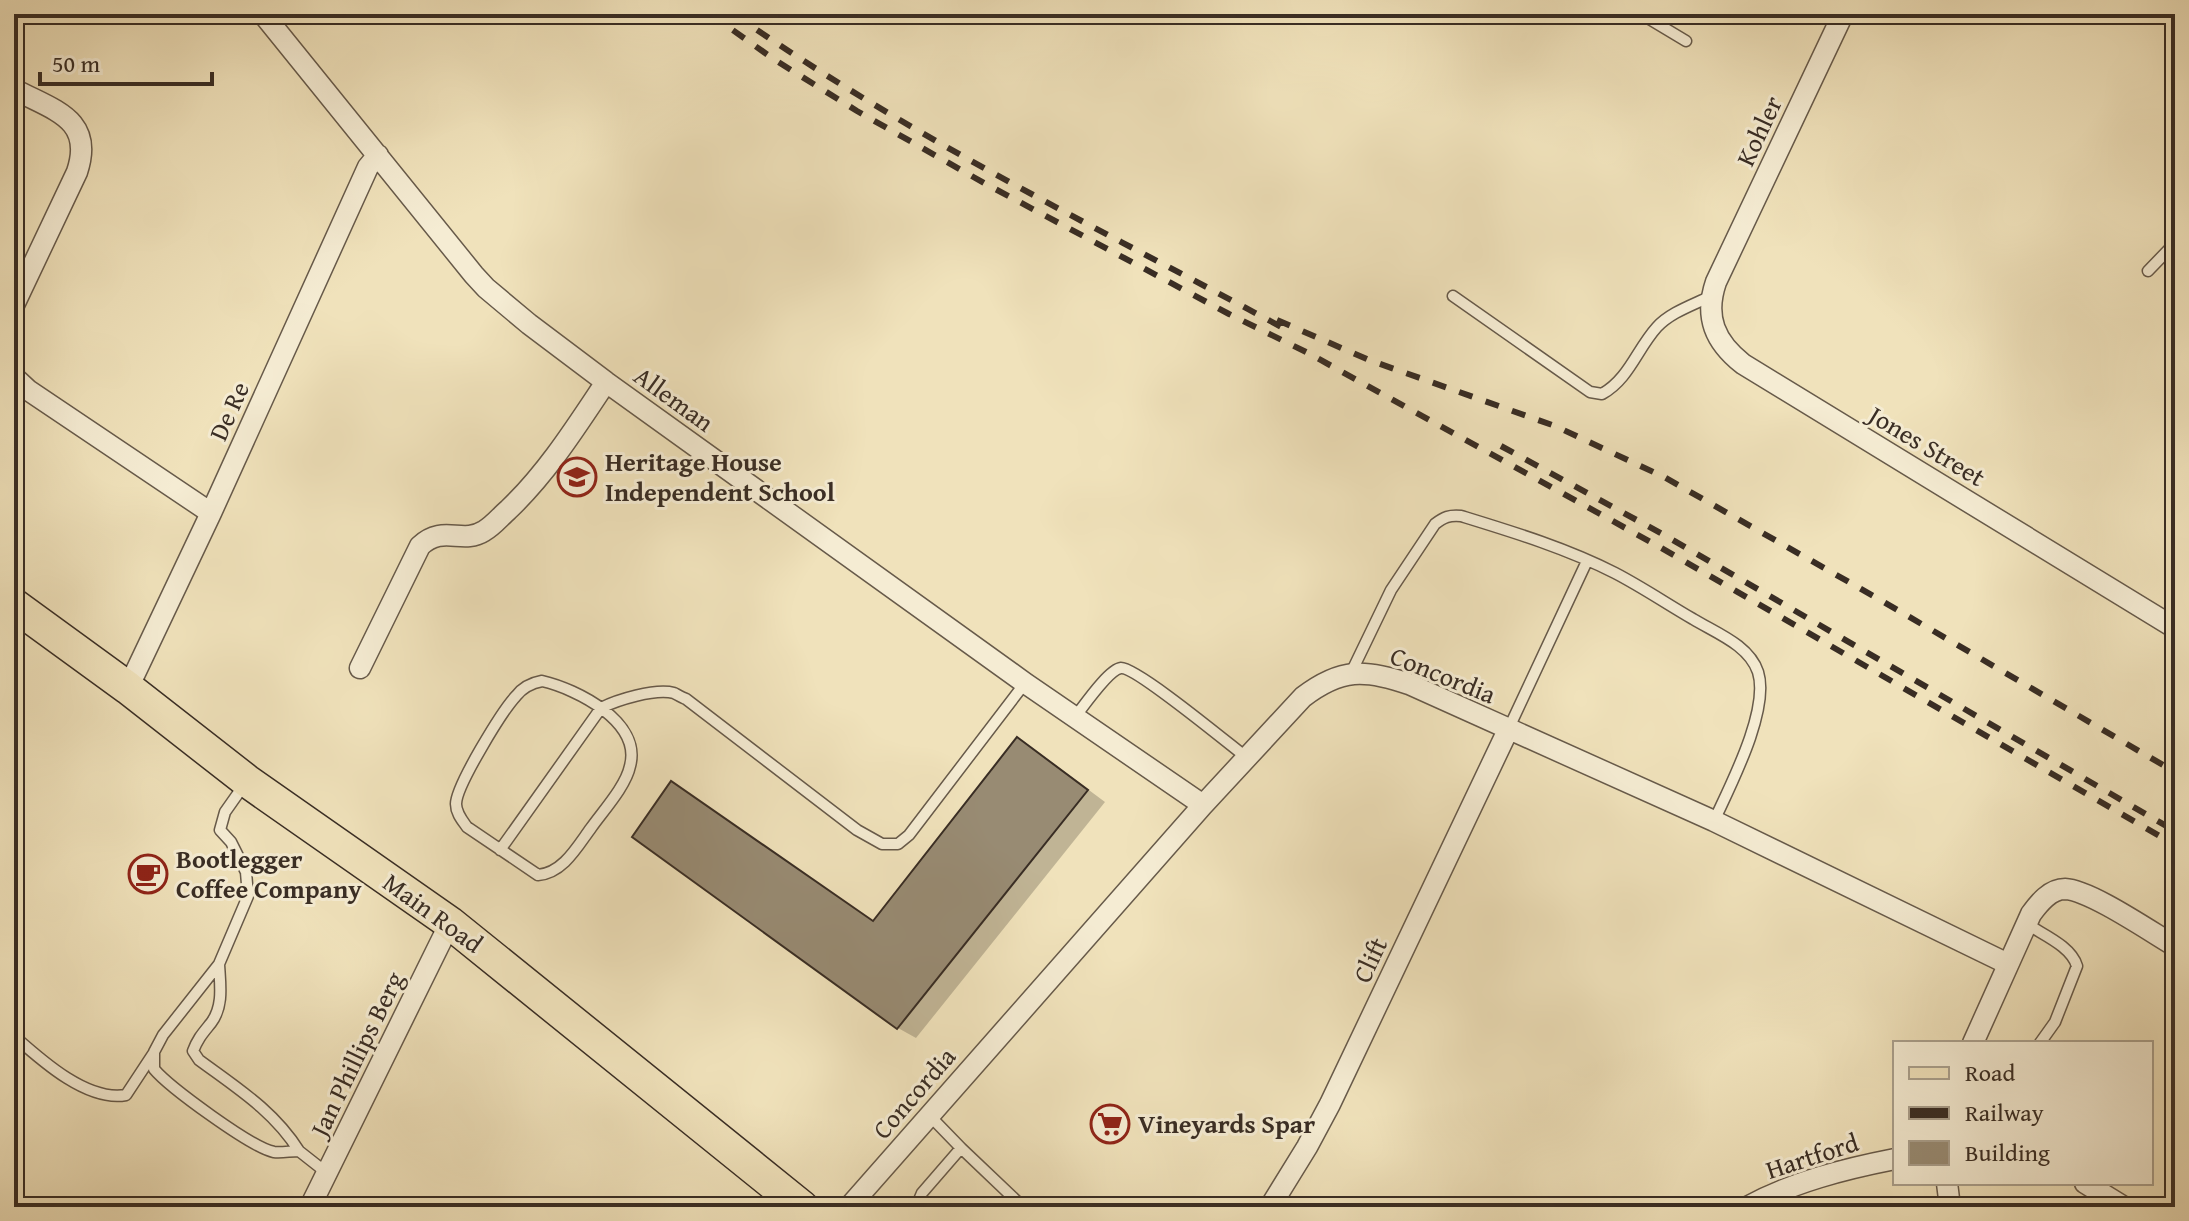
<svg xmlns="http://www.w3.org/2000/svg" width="2189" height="1221" font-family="'Gentium Book Plus',serif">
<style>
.shadow{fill:#0003}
.building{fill:#988b73;stroke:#392d24;stroke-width:2}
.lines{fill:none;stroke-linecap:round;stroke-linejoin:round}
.lane-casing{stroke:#675a4a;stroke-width:13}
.street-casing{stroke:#675a4a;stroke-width:23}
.primary-casing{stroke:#392d24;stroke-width:35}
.lane{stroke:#f5ecd3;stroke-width:10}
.street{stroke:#f5ecd3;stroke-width:20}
.primary{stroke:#f0e2bb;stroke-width:32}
.rail{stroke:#392d24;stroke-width:6;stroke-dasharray:14 14;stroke-linecap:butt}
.labels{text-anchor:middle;stroke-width:6;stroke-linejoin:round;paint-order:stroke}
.street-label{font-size:26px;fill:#392d24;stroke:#f5ecd3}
.poi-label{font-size:26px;font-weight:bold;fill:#392d24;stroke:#f5ecd3;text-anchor:start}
</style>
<rect width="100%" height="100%" fill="#f0e2bb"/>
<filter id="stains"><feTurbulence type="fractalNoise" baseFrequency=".0025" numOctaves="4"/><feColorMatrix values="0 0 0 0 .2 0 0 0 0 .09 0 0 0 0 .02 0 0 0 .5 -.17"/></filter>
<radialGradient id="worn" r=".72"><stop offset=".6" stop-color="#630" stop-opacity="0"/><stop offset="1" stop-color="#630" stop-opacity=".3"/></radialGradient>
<path class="shadow" d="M1017 740 1035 750 1105 802 916 1038 898 1028 635 837 875 922Z"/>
<path class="building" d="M1017 737 1088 790 897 1029 632 837 671 781 873 921Z"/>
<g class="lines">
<g class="lane-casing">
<path id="lane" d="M1641 14 1686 41
M2148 271 2175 243
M1453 296 1590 392 1602 394C1629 379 1637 349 1657 327 1671 312 1693 305 1711 296
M1351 673 1391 590 1435 524C1444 517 1449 515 1461 516 1513 532 1566 548 1615 573 1642 587 1667 604 1693 619 1716 633 1749 645 1758 672 1770 710 1730 786 1714 821
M542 681C577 689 642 722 630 766 626 786 603 811 591 828 577 847 563 873 538 875L467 827C462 820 456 813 456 804 456 786 502 711 516 696 523 687 531 683 542 681Z
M1075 717C1083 707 1109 669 1121 668 1136 667 1229 744 1246 757
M1508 730 1587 561
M244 785 225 812 220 830 231 842 246 872 248 896 219 964 163 1035 154 1052V1069C169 1087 252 1148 274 1152 281 1153 291 1151 299 1151L327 1173
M500 850 601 708C617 700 655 688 674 693 676 694 683 698 686 699L857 830 882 844H898L909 835 1025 683
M2027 924C2043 935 2071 946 2077 966L2055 1022 2040 1043
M14 949 16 951 17 967 14 970
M219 964C220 984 224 1006 211 1023 203 1033 198 1038 193 1051L199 1060C237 1088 274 1111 299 1151
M14 1036C41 1060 87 1102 126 1095L153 1054
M961 1148 1023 1207
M921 1207 919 1200 922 1193 961 1148 929 1115"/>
</g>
<g class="street-casing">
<path id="street" d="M263 14 474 275 486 288 529 324 606 382 1025 683 1203 805
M1843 14 1716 282C1704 317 1715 342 1743 364L2175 628
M14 89C52 110 95 118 77 172L14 305
M14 377 28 390 211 513
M360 668 420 546C443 524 462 545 484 531 493 526 500 517 508 510 547 473 576 427 606 382
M128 688 211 513 368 167 378 155
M1973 1043 2031 914C2039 903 2050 889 2065 889 2090 890 2151 932 2175 946
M1947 1183 1950 1207
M2085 1183 2124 1207
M310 1207 450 923
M849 1207 1203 805 1303 697C1341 668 1365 669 1409 684L1714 821 2008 964
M1270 1207 1307 1147 1330 1104 1508 730
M1747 1207C1793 1182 1844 1169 1895 1159"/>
</g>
<g class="primary-casing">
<path id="primary" d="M14 605 128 688 247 781 450 923 802 1207"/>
</g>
<use href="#lane" class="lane"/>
<use href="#street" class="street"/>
<use href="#primary" class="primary"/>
<path class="rail" d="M710 14 775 60 857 111 984 183 1229 314 1308 353 1658 546 2175 845
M734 14C908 136 1100 229 1287 330
M1277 320 1369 360 1555 426 1664 477 1877 598 2175 772
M1501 446 1666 536 2175 831"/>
</g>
<defs>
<g id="school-ring" transform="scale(2)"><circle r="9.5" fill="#f5ecd3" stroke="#8f2418" stroke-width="1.5"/><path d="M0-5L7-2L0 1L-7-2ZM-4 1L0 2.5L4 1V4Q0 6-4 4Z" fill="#8f2418"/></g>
<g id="cafe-ring" transform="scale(2)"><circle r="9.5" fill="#f5ecd3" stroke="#8f2418" stroke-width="1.5"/><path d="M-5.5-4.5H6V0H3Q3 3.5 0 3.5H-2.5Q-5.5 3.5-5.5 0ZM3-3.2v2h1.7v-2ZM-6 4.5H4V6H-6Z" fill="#8f2418"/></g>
<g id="supermarket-ring" transform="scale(2)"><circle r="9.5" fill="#f5ecd3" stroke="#8f2418" stroke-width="1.5"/><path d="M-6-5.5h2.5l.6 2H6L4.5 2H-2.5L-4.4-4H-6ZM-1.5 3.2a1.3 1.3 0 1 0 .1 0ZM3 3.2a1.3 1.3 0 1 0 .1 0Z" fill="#8f2418"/></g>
</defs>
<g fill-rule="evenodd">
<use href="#school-ring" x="577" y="477"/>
<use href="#cafe-ring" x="148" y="874"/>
<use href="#supermarket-ring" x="1110" y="1124"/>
</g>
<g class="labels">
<g class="street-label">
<text transform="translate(1759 131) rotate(-65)" y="9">Kohler</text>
<text transform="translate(674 399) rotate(36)" y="9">Alleman</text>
<text transform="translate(229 411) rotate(-66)" y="9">De Re</text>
<text transform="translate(1927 446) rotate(31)" y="9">Jones Street</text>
<text transform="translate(1443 675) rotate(22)" y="9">Concordia</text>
<text transform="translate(433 913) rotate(36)" y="9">Main Road</text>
<text transform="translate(1370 960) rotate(-65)" y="9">Clift</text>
<text transform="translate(357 1054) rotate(-64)" y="9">Jan Phillips Berg</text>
<text transform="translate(914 1093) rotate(-49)" y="9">Concordia</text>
<text transform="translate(1812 1156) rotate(-18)" y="9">Hartford</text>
</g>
<g class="poi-label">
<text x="605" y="471">Heritage House<tspan x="605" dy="30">Independent School</tspan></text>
<text x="176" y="868">Bootlegger<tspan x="176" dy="30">Coffee Company</tspan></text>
<text x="1138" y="1133">Vineyards Spar</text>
</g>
</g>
<rect width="2189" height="1221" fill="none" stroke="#f0e2bb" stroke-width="48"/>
<rect x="16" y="16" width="2157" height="1189" fill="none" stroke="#392d24" stroke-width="4"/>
<rect x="24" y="24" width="2141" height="1173" fill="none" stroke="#392d24" stroke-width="2"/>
<rect x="1893" y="1041" width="260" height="144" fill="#f5ecd3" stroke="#aaa08d" stroke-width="2"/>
<rect x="1909" y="1067" width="40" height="12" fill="#f0e2bb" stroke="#aaa08d" stroke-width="2"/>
<text x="1965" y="1081" font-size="24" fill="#392d24">Road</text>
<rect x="1909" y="1107" width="40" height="12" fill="#392d24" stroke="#aaa08d" stroke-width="2"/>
<text x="1965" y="1121" font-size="24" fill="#392d24">Railway</text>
<rect x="1909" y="1141" width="40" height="24" fill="#988b73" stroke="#aaa08d" stroke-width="2"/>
<text x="1965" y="1161" font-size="24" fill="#392d24">Building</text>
<path d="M40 72v12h172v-12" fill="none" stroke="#392d24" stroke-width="4"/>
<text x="52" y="72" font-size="24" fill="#392d24" stroke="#f5ecd3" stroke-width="6" paint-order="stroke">50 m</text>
<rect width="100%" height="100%" filter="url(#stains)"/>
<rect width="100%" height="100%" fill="url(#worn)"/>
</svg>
